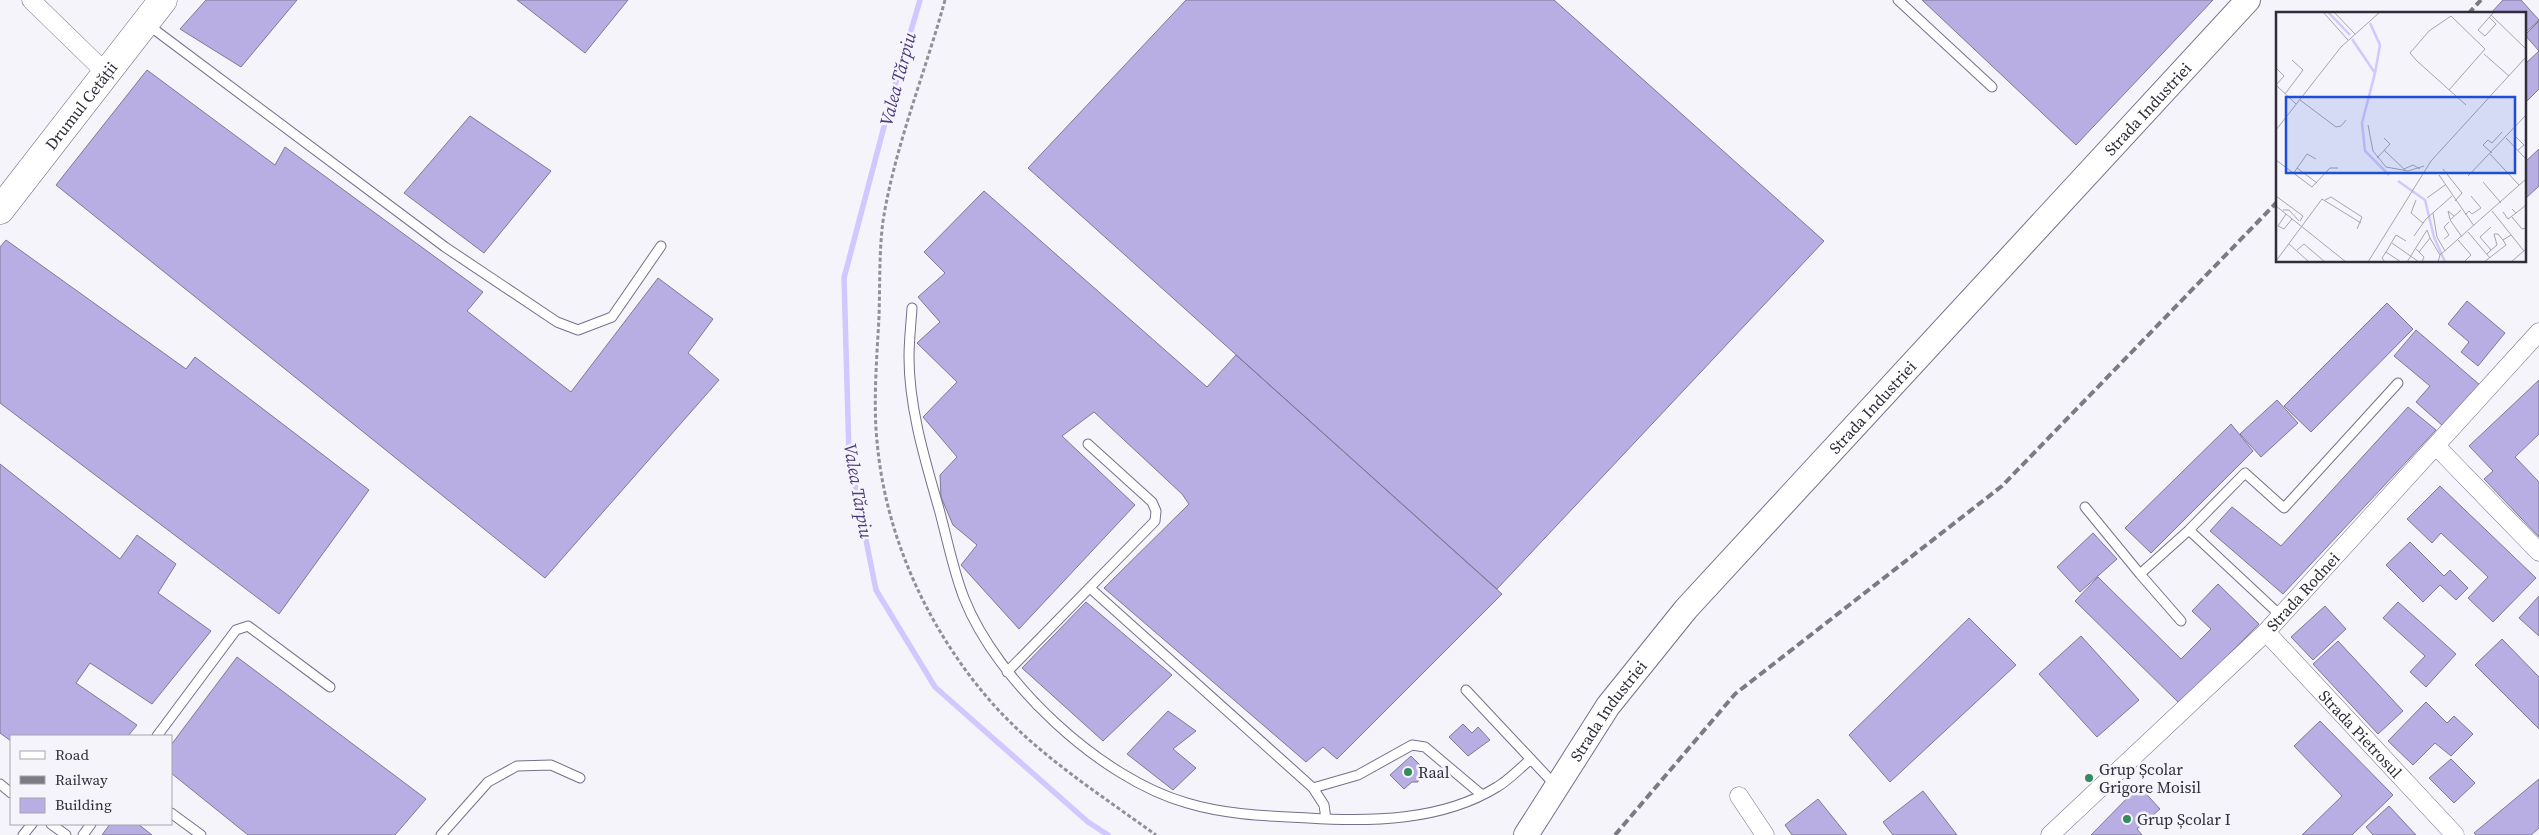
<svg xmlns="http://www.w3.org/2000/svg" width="2539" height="835" font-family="'Source Serif 4',serif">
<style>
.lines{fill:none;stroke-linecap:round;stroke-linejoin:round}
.stream{stroke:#d2c7fe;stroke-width:5.5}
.building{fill:#b9aee4;stroke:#7f7996}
.lane-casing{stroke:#75708c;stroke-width:11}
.street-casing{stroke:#75708c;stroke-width:19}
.secondary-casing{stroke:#75708c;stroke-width:26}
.highway-casing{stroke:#75708c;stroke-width:29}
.path{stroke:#918f98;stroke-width:3;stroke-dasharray:4 2.5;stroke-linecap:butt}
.lane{stroke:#fff;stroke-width:9}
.street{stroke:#fff;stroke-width:18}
.secondary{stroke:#fff;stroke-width:24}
.highway{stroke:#fff;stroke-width:28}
.rail{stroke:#7c7a84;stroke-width:4;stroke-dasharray:8 4;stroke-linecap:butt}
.poi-dot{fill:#348b60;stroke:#f6f4fb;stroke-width:2}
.labels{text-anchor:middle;stroke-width:5;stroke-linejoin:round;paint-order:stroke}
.street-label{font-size:16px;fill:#2f2d39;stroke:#f6f4fb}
.poi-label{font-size:16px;fill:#2f2d39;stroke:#f6f4fb;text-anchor:start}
.water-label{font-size:18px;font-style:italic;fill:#4d3b7d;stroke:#f6f4fb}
.inset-river{fill:none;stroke:#d2c7fe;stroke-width:2.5}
.inset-road{fill:none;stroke:#a6a4ad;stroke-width:1}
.view{fill:#1d4ed8;fill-opacity:0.15;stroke:#1d4ed8;stroke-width:2.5}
.inset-edge{fill:none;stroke:#2f2d39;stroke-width:2.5}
</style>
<rect width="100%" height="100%" fill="#f6f4fb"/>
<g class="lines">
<path class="stream" d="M920 0 895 85 844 278 849 455 876 590 935 687 1088 822 1108 835"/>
</g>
<path class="building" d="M206 0H297L241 67 180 29Z
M517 0H628L585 53Z
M1186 0H1554L1824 241 1497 589 1028 168Z
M1922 0H2213L2076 145Z
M2503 0H2521L2539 20 2525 33V14H2490Z
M2539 21V89L2525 103V64L2539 51 2525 35Z
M147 70 275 165 285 147 483 292 467 311 571 392 658 278 713 319 688 353 719 380 545 578 56 185Z
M470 116 551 171 484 253 404 193Z
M2539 149V186L2525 199V162Z
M984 191 1207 387 1236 355 1502 594 1337 759 1323 747 1306 762 1104 588 1189 504 1182 494 1094 412 1062 436 1135 505 1019 629 961 565 977 545 953 525 941 497 940 475 957 457 923 417 957 382 917 343 940 322 918 297 945 273 924 252Z
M6 240 186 369 195 357 369 490 279 614 0 403V247Z
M2467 301 2505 333 2478 366 2461 352 2469 342 2448 324Z
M2387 303 2413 329 2311 432 2284 406Z
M2416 330 2480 385 2444 427 2416 402 2430 386 2394 356Z
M2539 380V434L2515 457 2539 482V537L2484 479 2493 471 2469 446Z
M2277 400 2298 423 2261 457 2240 434Z
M2408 407 2436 430 2283 594 2210 531 2232 507 2281 546Z
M2231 424 2253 451 2151 553 2125 528Z
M0 464 120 559 137 535 176 564 158 593 211 631 152 704 90 663 76 683 137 725 128 736H11V741L0 733Z
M2440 486 2536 578 2493 622 2468 598 2488 577 2441 533 2432 543 2407 519Z
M2093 533 2117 559 2080 592 2057 567Z
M2410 542 2444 576 2450 570 2468 588 2456 600 2440 585 2423 602 2386 565Z
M2098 577 2181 659 2211 629 2192 611 2218 584 2259 624 2180 704 2075 601Z
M2539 596V636L2519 618Z
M1086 602 1172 675 1103 741 1022 668Z
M2398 602 2456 654 2426 687 2410 672 2425 656 2383 618Z
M2325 606 2346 629 2313 660 2291 637Z
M1969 618 2016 665 1890 782 1849 735Z
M2081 636 2139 700 2097 737 2039 674Z
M2502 639 2539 677V729L2475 665Z
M2338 641 2403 711 2378 734 2313 664Z
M237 657 426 799 395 835H248L171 773V745Z
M2426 702 2447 723 2454 716 2473 734 2451 756 2435 743 2413 765 2388 741Z
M1168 711 1196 731 1173 749 1196 768 1173 790 1127 754Z
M2320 721 2393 795 2352 835H2302L2342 796 2294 746Z
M1463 724 1472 733 1478 727 1490 740 1468 756 1449 737Z
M1411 756 1424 769 1419 774 1418 782H1412L1404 789 1390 775Z
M2451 759 2475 783 2454 803 2429 778Z
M2539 779V828L2531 835H2476L2474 833Z
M2139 786 2160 809 2137 829 2142 835H2091Z
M1923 791 1957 835H1893L1883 822Z
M1818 799 1847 835H1792L1785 825Z
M2389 806 2416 835H2373L2366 827Z
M110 824H138L152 835H102Z"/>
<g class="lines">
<g class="lane-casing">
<path id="lane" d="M1898 0 1992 87
M147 24 445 247 557 322 578 330 612 317 661 246
M912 308C911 324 909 341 909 357 909 408 925 460 939 509 947 538 953 570 964 598 997 682 1101 779 1187 803 1227 815 1267 816 1308 818 1370 822 1442 821 1497 787 1509 780 1520 768 1531 759
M2085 507 2140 574
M1090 588 1313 788 1324 805 1326 819
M2281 616 2189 530 2245 473 2284 508 2398 383
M2181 621 2140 574 2189 530
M1007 672 1155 521 1156 511 1152 502 1088 444
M1466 690 1557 787
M157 736 236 630 248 626 330 687
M0 784 11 793
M1313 788 1358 775 1412 745 1425 747 1482 795
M171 813 201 835
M51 824 66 835
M23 835 32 824
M83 835 91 824
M441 835 488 782 517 766 551 765 580 778"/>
</g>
<g class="street-casing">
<g id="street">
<path d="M31 0 106 73"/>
<path d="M2437 447 2539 552"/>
<path id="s1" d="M2266 632 2455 835"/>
<path d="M1739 796 1765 835"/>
<path id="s2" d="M2050 835 2266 632 2539 332"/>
</g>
</g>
<g class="secondary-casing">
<g id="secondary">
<path id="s3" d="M1526 835 1608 706 1686 609 2248 0"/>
</g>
</g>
<g class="highway-casing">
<g id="highway">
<path id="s4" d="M0 210 163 0"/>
</g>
</g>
<path class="path" d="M945 0C925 73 895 146 883 221 879 252 880 285 879 317 877 355 873 403 877 441 885 534 926 625 986 696 1033 752 1098 793 1156 835"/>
<use href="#lane" class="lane"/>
<use href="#street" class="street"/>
<use href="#secondary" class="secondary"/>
<use href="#highway" class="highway"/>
<path class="rail" d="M2468 14 2481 0
M1615 835 1735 694 2002 486 2278 201"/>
</g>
<g class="poi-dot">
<circle cx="1408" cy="772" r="5"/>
<circle cx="2089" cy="778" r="5"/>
<circle cx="2127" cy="819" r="5"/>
</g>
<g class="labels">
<g class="street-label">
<text dy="6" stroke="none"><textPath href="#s4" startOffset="132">Drumul Cetății</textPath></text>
<text dy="6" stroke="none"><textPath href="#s3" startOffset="958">Strada Industriei</textPath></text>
<text dy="6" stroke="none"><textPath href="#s3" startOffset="552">Strada Industriei</textPath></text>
<text dy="6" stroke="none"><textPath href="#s2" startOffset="351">Strada Rodnei</textPath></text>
<text dy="6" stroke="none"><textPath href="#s3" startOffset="149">Strada Industriei</textPath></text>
<text dy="6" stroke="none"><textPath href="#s1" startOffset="139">Strada Pietrosul</textPath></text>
</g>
<g class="poi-label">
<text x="2099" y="775">Grup Școlar<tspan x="2099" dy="18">Grigore Moisil</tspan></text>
<text x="1418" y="778">Raal</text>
<text x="2137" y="825">Grup Școlar I</text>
</g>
<g class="water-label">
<text transform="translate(898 79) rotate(-75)" y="6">Valea Tărpiu</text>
<text transform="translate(858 491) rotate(80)" y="6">Valea Tărpiu</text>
</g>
</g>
<g transform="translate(2276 12)">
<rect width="250" height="250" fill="#f6f4fb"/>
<path class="inset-river" d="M52 0 74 23M94 11 104 33 99 61M76 27 99 61 86 111 89 139 113 163M122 169 149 188 158 225 169 250"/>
<path class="inset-road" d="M47 0 72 28M58 0 79 22M215 3 250 37M213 5 220 12 209 24 202 18 218 0M208 42 233 64M0 73 20 92M0 73 8 64 1 57M173 78 209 37 175 4 153 19 134 41 141 49 190 93M9 82 27 58 16 48M24 88 60 115 65 114 70 108M92 113 97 139 110 155 132 159 148 154M0 118 65 35 104 0M240 125 248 133 242 138M230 126 250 147M108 138 130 159M216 141 207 133 212 128 216 131 226 120M214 142 243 173M101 146 114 132 108 126M0 148 36 175 54 156H62M21 156 41 171M128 157 137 153 144 157M167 157 186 181 179 189M17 162 31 142 40 147M163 163 198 214M192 164 250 103M207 170 225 191M0 184 27 204 24 209M151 186 169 173M49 188 55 185 86 205 81 217M140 188 135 201 147 211M0 194 70 250M236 197 240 201 250 193M7 198H13L23 209M185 198 174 208 186 225M216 199 248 239M227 200 232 207 240 201M157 201 161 225 169 239M10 202 2 214 8 217 16 207M189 203 193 199 196 202 205 196 195 184M236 205 246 217 250 216M174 207 172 199 178 204M192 220 214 246M138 224 150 207 176 184M154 226 164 243M168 227 173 223 168 215 173 210M182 228 195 243 188 250M116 231 143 250M13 232 33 250M139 236 148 245 146 250M21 238 28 232 49 250M215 238 221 233 218 222H222L227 228M110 240 120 223 130 229M211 242 215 238 204 225 215 215M0 249 46 187 85 211M92 250 155 149 250 45M109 250 106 246 110 240 125 250M131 250 151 218 154 226 143 240M162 250 164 243 250 167M208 250 230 233 227 228 235 223M235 250 250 237"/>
<path class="view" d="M10 85H239V161H10Z"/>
<rect width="250" height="250" class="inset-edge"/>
</g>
<rect x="10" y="735" width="162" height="90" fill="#f6f4fb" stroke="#a6a4ad"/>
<rect x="20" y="751" width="25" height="8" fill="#ffffff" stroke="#a6a4ad"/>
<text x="55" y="760" font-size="15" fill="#2f2d39">Road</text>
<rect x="20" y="776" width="25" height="8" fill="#7c7a84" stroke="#a6a4ad"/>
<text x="55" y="785" font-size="15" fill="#2f2d39">Railway</text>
<rect x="20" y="798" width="25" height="15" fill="#b9aee4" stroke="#a6a4ad"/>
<text x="55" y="810" font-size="15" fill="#2f2d39">Building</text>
</svg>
